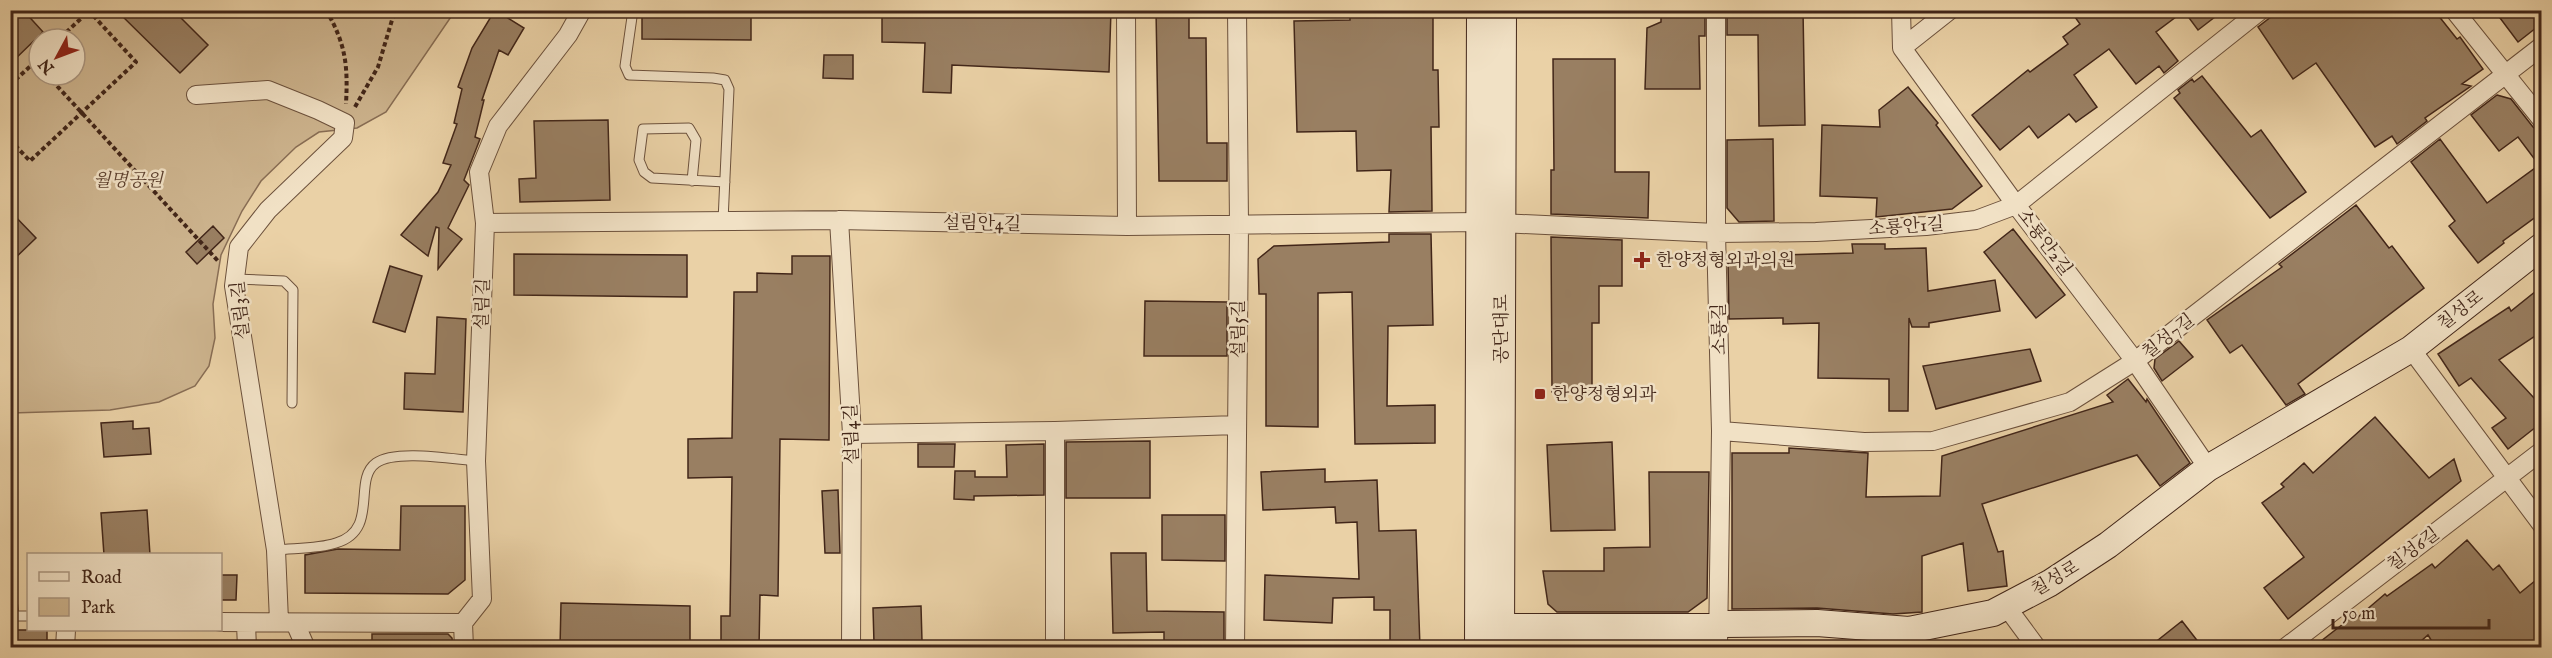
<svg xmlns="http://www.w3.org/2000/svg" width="2552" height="658" font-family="'IM FELL English','Noto Serif KR',serif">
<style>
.green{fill:#cdb48e;stroke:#886d54;stroke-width:1.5;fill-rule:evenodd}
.building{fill:#997f62;stroke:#422619;stroke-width:1.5}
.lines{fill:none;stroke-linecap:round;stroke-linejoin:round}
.lane-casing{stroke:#6c513c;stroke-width:11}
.street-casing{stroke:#6c513c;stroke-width:20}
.secondary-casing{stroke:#422619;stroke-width:28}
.path{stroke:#422619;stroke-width:4;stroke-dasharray:4.5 3;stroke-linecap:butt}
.lane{stroke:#f1e1c5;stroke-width:9}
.street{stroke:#f1e1c5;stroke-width:18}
.secondary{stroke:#f1e1c5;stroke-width:26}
.poi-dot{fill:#8f2418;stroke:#f1e1c5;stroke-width:2}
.labels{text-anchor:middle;stroke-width:5;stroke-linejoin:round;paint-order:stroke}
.park-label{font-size:18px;font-style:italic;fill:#5e4230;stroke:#f1e1c5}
.street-label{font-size:18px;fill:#422619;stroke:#f1e1c5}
.poi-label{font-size:18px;fill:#422619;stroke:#f1e1c5;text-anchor:start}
</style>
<rect width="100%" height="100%" fill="#ead1a6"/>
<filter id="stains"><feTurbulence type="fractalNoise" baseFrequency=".00333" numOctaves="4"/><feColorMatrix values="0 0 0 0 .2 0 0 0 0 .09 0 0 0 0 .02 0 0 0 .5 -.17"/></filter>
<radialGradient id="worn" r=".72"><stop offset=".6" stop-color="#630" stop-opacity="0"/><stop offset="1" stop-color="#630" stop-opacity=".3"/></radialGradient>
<path class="green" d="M11 11H455L386 112 357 128 319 132 296 147 261 181 242 211 221 255 213 304 215 338 209 366 195 386 159 402 110 410 12 413ZM39 39H75V75H39Z"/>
<path class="building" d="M10 10H23L43 32 10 64Z
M116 10H173L208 45 180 73Z
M495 10 524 28 508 55 499 50 482 100H484L475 137 480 139 464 180 469 185 448 228 462 239 438 269 439 228 436 227 428 256 401 235 438 192 451 165 443 163 457 124 454 123 462 89 458 87 472 48Z
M642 10H751V40L642 39Z
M953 10H1111L1109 72 952 65 951 93 923 92 925 43 882 42V11L953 13Z
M1156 10H1189V38H1206L1207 143H1227V181H1159Z
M1350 10H1433V70H1438L1439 127H1431L1432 211 1389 212 1391 170 1357 171 1356 131 1297 132 1294 21 1350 20Z
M1661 10H1705V36H1699L1700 89H1645L1647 28 1661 22Z
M1727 10H1803L1805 125 1759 126 1758 35H1727Z
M2070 10H2224L2198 30 2184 11 2156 32 2178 61 2164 73 2159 66 2136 84 2109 49 2074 75 2097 107 2076 122 2069 114 2038 138 2029 126 2000 150 1972 115 2028 70 2030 72 2068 44 2063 37 2080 24Z
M2280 10H2434L2457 39 2460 37 2483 69 2462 84 2471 86 2425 118 2427 121 2397 144 2392 136 2375 147 2316 63 2293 79 2258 27Z
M2494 10H2541V24L2518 42Z
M824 55H853V79L823 78Z
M1553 59H1615V172H1649L1648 218 1551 214V170H1554Z
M2202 76 2251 137 2261 130 2306 192 2270 218 2174 98 2180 93 2178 90 2192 79 2194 82Z
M1908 87 1938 123 1936 125 1982 186 1952 209 1876 217 1877 198 1820 196 1822 125 1880 127 1879 110Z
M2497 95 2511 99 2533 127 2541 134V213L2503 241 2504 243 2478 263 2449 226 2455 221 2411 162 2440 139 2487 203 2539 165 2518 137 2499 151 2471 115Z
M608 120 610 200 520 202 519 179 536 178 534 121Z
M1773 139 1774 221 1739 222 1727 208V140Z
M2356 205 2389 248 2392 246 2424 288 2298 384 2305 394 2286 405 2242 345 2230 353 2207 320 2282 267 2279 264Z
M10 211 36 238 10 263Z
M213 226 224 238 197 264 186 252Z
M2013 229 2065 295 2036 318 1984 252Z
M1389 234H1431L1433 325 1388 326 1387 406 1435 405V443L1355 444 1352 292 1318 293V427L1266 426V294H1259L1258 259 1274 246 1389 242Z
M1551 237 1622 240V286H1599V323H1592V392H1552Z
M1852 244H1885V249L1926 248 1928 291 1995 280 2000 311 1929 323V327H1912L1909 318 1908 411H1889V379L1818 378 1819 323 1783 324V318L1729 319 1728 262 1781 261V255L1853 253Z
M514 254 687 255V297L514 295Z
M792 256H830L829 440 780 439 778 596 760 595 759 648H721V616H730L732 477 688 478V439L732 438 734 292H757V273L792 274Z
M390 266 422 276 405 332 373 322Z
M2541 287V332L2499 360 2534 398 2541 392V423L2508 449 2492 428 2506 418 2471 378 2459 386 2438 354 2509 307 2511 311Z
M1145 301 1227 302V356H1144Z
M437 317 466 319 463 412 404 409 405 373 435 374Z
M2179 341 2193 357 2162 381 2154 368 2155 359Z
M2030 349 2041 381 1936 409 1923 366Z
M2128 379 2146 402 2147 399 2190 463 2160 486 2137 455 1982 504 1998 552 2003 551 2007 586 1968 591 1963 543 1922 556V612L1893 614 1817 608 1732 609V453H1789V448L1868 453 1866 497 1940 496 1942 456 2113 402 2107 395Z
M2375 417 2429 478 2454 459 2461 481 2288 619 2264 588 2304 557 2262 503 2284 487 2281 484 2304 463 2313 473Z
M133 421V429L149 428 151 454 104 457 101 423Z
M1150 441V498H1066V442Z
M1612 442 1615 530 1551 531 1547 445Z
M918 444H955L954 467H918Z
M1044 444V495L974 496V500L954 499 955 471H975V477H1007L1006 445Z
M1325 469V482L1377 480 1379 531 1416 530 1420 648H1390V610H1374V597L1333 598 1332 623 1264 620 1265 575 1359 579 1357 522 1336 523 1335 507 1263 510 1261 472Z
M1649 472H1709L1707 598 1688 612H1557L1548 604 1543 571H1604V548L1650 547Z
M838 490 840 553H825L822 491Z
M401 506H465V580L448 594 305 593V555L338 549 400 550Z
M147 510 150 555H104L101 513Z
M1162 515H1225V561L1162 560Z
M2467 540 2493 570 2499 565 2520 593 2541 576V648H2436L2428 635 2413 648H2312L2356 614 2358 617 2385 594 2387 596 2432 564 2435 568Z
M1111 553H1146L1147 611 1224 612V648H1164V632L1113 633Z
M220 575H237L236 600H220Z
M561 603 690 606V648H560Z
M921 606 922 641 874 643 873 608Z
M2182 621 2203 648H2148Z
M17 630H47V648H17Z
M372 634H448L452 638 453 648H372Z"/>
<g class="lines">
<g class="lane-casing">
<path id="lane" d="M633 10 625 66 629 75 713 78 725 80 729 89 723 221
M692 181 696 140 689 128 643 129 639 160 644 172 652 178 725 182
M235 279 284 281 293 290 292 403
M276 550C295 548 318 549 336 543 380 530 352 480 376 463 395 449 452 459 476 461
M10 583 14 616
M11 619 14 616H28"/>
</g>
<g class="street-casing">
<path id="street" d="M1126 10 1127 226
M1716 10V233L1721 431 1718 648
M1901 10 1902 48 2016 205 2135 361 2208 468
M2454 10 2542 120
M1902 48 1950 10
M196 95 268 90 318 110 345 123 343 138 268 210 239 247 234 286 276 550 279 621
M839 220 852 434 851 648
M485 223 839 220 1127 226 1479 222 1716 233 1816 232 1926 226 1976 220 2016 205 2261 10
M2411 349 2542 525
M1055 431V648
M1721 431 1864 442 1933 441 2070 402 2135 361 2542 46
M852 434 1055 431 1237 425
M2006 606 2037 648
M220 622 463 623
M295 623 306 648
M246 624 247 648
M65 648 66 630
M464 648 463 623 482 599 476 461 485 223 479 172 498 126 568 35 582 10
M1235 648 1239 225 1237 10
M2285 648 2542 451"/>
</g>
<g class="secondary-casing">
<path id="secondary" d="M1478 627H1719L1722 624 1817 623 1909 630 1993 613 2050 583 2108 545 2208 468 2411 349 2542 246
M1478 648 1480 10
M1501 648 1503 10"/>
</g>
<path class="path" d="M326 10C346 44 348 66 346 104
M47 75 218 261
M10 85 39 58
M355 107 378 67 395 10
M10 140 30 161 136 62 89 11 59 39"/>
<use href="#lane" class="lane"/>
<use href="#street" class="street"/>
<use href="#secondary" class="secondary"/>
</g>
<g class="poi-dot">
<path d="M1639 251h6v6h6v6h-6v6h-6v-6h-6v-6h6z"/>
<rect x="1534" y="388" width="12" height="12" rx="3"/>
</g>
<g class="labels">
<g class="park-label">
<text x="128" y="186">월명공원</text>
</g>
<g class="street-label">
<text transform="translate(982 223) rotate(1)" y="6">설림안4길</text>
<text transform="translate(1906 226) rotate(-4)" y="6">소룡안1길</text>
<text transform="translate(2045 242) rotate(53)" y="6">소룡안2길</text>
<text transform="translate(482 304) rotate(-88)" y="6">설림길</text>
<text transform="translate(240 310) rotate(-96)" y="6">설림3길</text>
<text transform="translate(2460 310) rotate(-38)" y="6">칠성로</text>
<text transform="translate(1238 329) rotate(-90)" y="6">설림5길</text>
<text transform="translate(1501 329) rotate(-90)" y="6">공단대로</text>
<text transform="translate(1719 329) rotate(-91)" y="6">소룡길</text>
<text transform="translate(2168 336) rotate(-38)" y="6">칠성7길</text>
<text transform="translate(851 434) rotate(-92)" y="6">설림4길</text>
<text transform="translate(2413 549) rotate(-37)" y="6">칠성6길</text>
<text transform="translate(2055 578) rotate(-31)" y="6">칠성로</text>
</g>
<g class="poi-label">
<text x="1656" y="266">한양정형외과의원</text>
<text x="1552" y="400">한양정형외과</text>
</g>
</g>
<rect width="2552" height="658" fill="none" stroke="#ead1a6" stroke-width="36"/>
<rect x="12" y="12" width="2528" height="634" fill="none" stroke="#422619" stroke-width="3"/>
<rect x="18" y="18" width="2516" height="622" fill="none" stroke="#422619" stroke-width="1.5"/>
<rect x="27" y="553" width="195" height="78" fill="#f1e1c5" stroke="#ab9680" stroke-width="1.5"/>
<rect x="39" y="572" width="30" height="9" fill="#f1e1c5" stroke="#ab9680" stroke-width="1.5"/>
<text x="81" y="583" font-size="18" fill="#422619">Road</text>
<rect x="39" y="598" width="30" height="18" fill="#cdb48e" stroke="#ab9680" stroke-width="1.5"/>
<text x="81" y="613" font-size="18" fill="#422619">Park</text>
<g transform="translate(57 57) rotate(229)"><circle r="28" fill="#f1e1c5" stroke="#ab9680" stroke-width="1.5"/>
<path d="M0-4.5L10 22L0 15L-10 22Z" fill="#8f2418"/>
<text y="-9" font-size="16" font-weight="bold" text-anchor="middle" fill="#422619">N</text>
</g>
<path d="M2333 619v9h156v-9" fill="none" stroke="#422619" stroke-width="3"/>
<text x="2342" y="619" font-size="18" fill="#422619" stroke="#f1e1c5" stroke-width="4.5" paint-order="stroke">50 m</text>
<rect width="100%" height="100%" filter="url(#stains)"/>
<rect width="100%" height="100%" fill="url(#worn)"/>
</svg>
